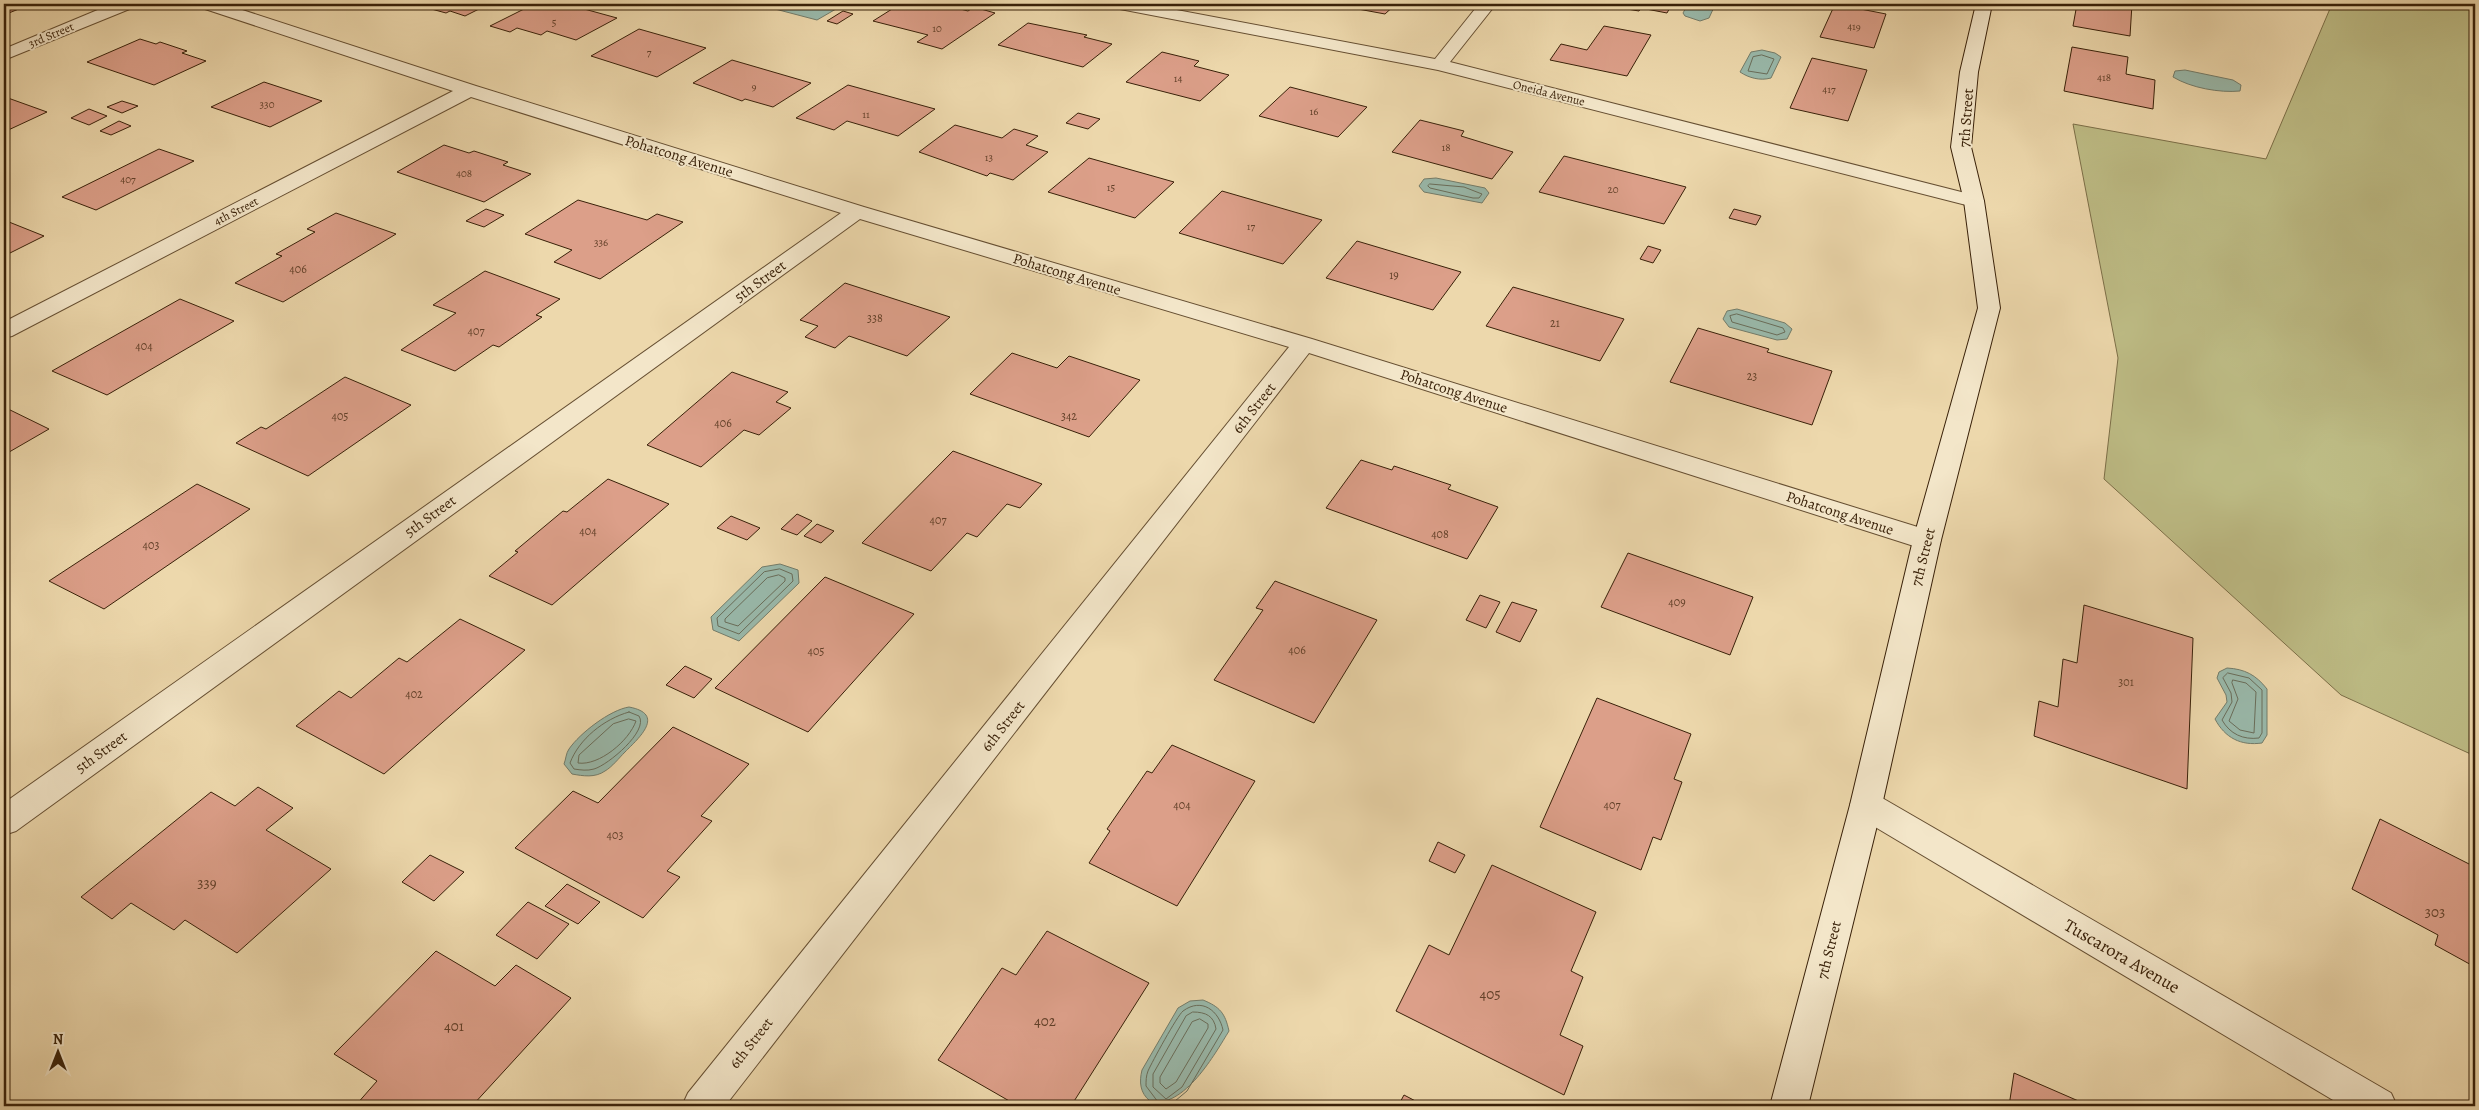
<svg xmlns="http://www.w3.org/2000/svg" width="2479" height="1110" font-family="Alegreya,serif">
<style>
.green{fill:#bebd86;stroke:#7c6f48}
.water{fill:#99b9ab;stroke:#737c6a}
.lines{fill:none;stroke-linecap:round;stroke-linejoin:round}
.shore{stroke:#696d5a;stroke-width:1}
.building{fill:#dc9f89;stroke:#392109}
.street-casing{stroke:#664f32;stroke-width:2}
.secondary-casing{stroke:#392109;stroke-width:2}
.street{fill:#f3e6c9;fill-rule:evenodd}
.secondary{fill:#f3e6c9;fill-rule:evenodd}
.labels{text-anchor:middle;stroke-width:4;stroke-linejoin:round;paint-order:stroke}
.far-number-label{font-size:11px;fill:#624029}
.far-street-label{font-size:12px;fill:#392109;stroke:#f3e6c9}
.number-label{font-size:12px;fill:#624029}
.street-label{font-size:15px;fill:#392109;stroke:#f3e6c9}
.near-number-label{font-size:15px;fill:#624029}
.near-street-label{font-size:18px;fill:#392109;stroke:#f3e6c9}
</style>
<rect width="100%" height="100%" fill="#edd8ac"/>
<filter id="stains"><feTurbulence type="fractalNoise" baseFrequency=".004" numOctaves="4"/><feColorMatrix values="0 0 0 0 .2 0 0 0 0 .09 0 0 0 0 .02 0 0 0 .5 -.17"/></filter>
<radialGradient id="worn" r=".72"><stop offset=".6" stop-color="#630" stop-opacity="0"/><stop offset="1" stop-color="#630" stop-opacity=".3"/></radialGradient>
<path class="green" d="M2332 4H2475V756L2341 695 2104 479 2118 358 2073 124 2266 159Z"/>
<path class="water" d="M784 4H816L836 9 817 20 775 9Z
M1688 4H1714L1715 5 1709 18 1700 21 1685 16 1683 13Z
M1762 50 1775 53 1781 57 1771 78C1760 81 1749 78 1740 72L1751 52Z
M2185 70 2233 80 2241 85 2240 91C2220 93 2191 88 2173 77L2175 71Z
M1436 178 1485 188 1489 193 1482 203 1424 192 1419 186 1424 179Z
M1737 309 1785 323 1792 329 1787 339 1777 340 1729 327 1723 319 1727 311Z
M780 564 798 570 799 583 739 641 713 630 711 617 762 567Z
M2227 668C2245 669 2256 675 2267 689V735L2262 743C2241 746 2225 738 2215 719L2227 702 2226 695 2217 678 2219 672Z
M629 707C666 714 639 738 625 752 619 758 612 767 605 771 595 778 583 776 572 774L564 764C566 759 566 753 569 749 580 733 610 710 629 707Z
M1203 1000C1220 1007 1225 1013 1229 1031 1216 1052 1184 1110 1150 1101 1140 1093 1139 1082 1142 1070L1178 1008 1190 1001Z"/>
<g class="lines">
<path class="shore" d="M1762 55 1774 59 1767 74 1748 71 1753 57Z
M1430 184 1464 187 1482 194 1479 198H1473L1430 188 1428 186Z
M1737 314 1783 328 1785 332 1777 335 1732 322 1730 316Z
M780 569 792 574 793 581 739 634 718 626 717 618 764 572Z
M779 575 785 578V581L738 626 725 622V619L767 578Z
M2228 673 2249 678 2262 690V733L2259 738C2243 740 2230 734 2222 720L2232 702 2231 693 2223 678Z
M2233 680 2246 683 2256 692 2254 733 2240 730 2229 721 2238 699 2232 683Z
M629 712 639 716C649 731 608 765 594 769 587 771 581 770 574 769L570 763C579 739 604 719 629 712Z
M629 719 636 721C629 741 599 766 578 763L579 755 613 724Z
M1193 1012C1206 1012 1214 1016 1216 1029L1182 1087 1166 1099 1153 1087V1074L1186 1016Z
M1200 1019 1208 1024V1028L1176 1082 1166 1089 1160 1083V1077L1192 1022Z
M1161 1106 1146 1086C1146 1081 1146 1076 1148 1071 1152 1062 1177 1016 1183 1011 1202 997 1219 1011 1223 1030L1187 1091 1175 1101 1174 1106"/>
</g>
<path class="building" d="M4 4H31L4 15Z
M413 4H489L465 16 450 11 446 13Z
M534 4H566L617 18 576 40 547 31 541 35 517 28 510 32 490 26Z
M900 4H925L938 7 941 4 968 11 974 7 995 13 942 49 917 42 928 35 873 21Z
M1331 4H1396L1385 14Z
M1617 4H1672L1667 13 1641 8 1639 11 1615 7Z
M1835 4 1886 14 1874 48 1820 37Z
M2077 4H2132L2130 36 2073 26Z
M843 11 853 14 837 24 827 21Z
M1028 23 1087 35 1084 37 1112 44 1083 67 998 45Z
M1604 26 1651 35 1627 76 1550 60 1561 44 1587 50Z
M639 29 706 48 657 77 591 56Z
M140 39 156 44 160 42 187 51 182 53 206 61 154 85 87 62Z
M2072 47 2128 57 2126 74 2155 80 2153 109 2064 91Z
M1162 52 1199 61 1194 66 1229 75 1200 101 1126 82Z
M1812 58 1867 70 1848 121 1790 108Z
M732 60 811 83 773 107 745 99 742 101 693 83Z
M264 82 322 101 270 127 211 107Z
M848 85 935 109 898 136 847 121 834 130 796 118Z
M1290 87 1367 107 1338 137 1259 116Z
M8 98 47 112 4 132V99Z
M122 101 138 106 122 113 107 107Z
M89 109 107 116 89 125 71 118Z
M1078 113 1100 119 1088 129 1066 123Z
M1420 120 1464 131 1461 136 1513 152 1492 179 1392 152Z
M119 121 131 126 111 135 100 131Z
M955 125 1002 138 1014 129 1038 136 1026 145 1048 152 1013 180 990 173 987 176 919 152Z
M444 145 469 153 474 151 508 162 503 165 531 174 484 202 397 172Z
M159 149 194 161 96 210 62 197Z
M1564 156 1686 187 1664 224 1539 192Z
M1089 158 1174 182 1135 218 1048 192Z
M1222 191 1322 220 1283 264 1179 233Z
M578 200 647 220 657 214 683 222 600 279 554 262 572 250 525 234Z
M486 209 504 215 484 227 466 221Z
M1734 209 1761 216 1756 225 1729 218Z
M336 213 396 234 283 302 235 283 282 256 276 254 315 232 307 229Z
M4 220 44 236 4 256Z
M1357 241 1461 272 1433 310 1326 278Z
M1648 246 1661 250 1653 263 1640 259Z
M485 271 560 299 536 315 542 317 499 347 493 345 455 371 401 350 456 313 433 305Z
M845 283 950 317 907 356 849 336 835 348 805 337 818 326 800 320Z
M1513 287 1624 319 1600 361 1486 326Z
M180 299 234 321 107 395 52 371Z
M1698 328 1769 349 1767 352 1832 371 1812 425 1670 382Z
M1012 353 1057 368 1069 356 1140 380 1089 437 970 394Z
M732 372 788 392 776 402 791 408 759 435 744 430 701 467 647 445Z
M345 377 411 405 308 476 236 443 261 427 266 429Z
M4 407 49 429 4 455Z
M953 451 1042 484 1020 508 1007 504 977 537 967 533 931 571 862 543Z
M1361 460 1392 470 1394 466 1451 485 1448 489 1498 507 1467 559 1326 508Z
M608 479 669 504 552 605 489 576 518 552 515 551 563 511 567 512Z
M197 484 250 509 104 609 49 581Z
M797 514 812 521 797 535 781 529Z
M731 516 760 528 747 540 717 528Z
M817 524 834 531 821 543 804 536Z
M1628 553 1753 597 1730 655 1601 607Z
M825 577 914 614 808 732 715 688Z
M1275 581 1377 620 1314 723 1214 680 1263 610 1256 608Z
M1480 595 1500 602 1486 628 1466 620Z
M1512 602 1537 610 1520 642 1496 632Z
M2084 605 2193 638 2187 789 2034 736 2039 701 2058 707 2063 659 2077 663Z
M460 619 525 650 384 774 296 726 339 691 351 698 399 658 407 662Z
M685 666 712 679 694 698 666 685Z
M1597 698 1691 734 1674 779 1682 782 1661 840 1653 837 1641 870 1540 827Z
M673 727 749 764 701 816 712 821 667 871 680 877 643 918 515 848 573 791 598 803Z
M1172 745 1255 781 1177 906 1089 863 1110 831 1107 829 1147 771 1152 773Z
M258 787 293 808 266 830 331 869 237 953 185 920 174 930 131 903 112 919 81 897 211 792 235 806Z
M2380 819 2475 867V967L2435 945 2438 935 2352 889Z
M1438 842 1465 855 1455 873 1429 861Z
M430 855 464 872 434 901 402 882Z
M1492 865 1596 912 1571 971 1583 977 1560 1035 1583 1046 1564 1095 1396 1011 1429 945 1449 955Z
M567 884 600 902 578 924 545 906Z
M528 902 569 924 537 959 496 935Z
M1047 931 1149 983 1071 1106H1018L938 1060 1002 968 1016 975Z
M436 951 495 986 516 965 571 998 472 1106H359L356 1105 377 1081 334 1054Z
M2014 1073 2090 1106H2009Z
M1404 1095 1425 1106H1398Z"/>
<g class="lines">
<g class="street-casing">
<path id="street" d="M112 4H134L132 8 4 60V49Z
M200 4H224L476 86 864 207 1312 339 1937 533 1941 540 1937 547 1927 550 1917 547 1309 353 725 1106H682L688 1093 1289 347 860 219 16 831 4 835V803L841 213 471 97 12 336 4 338V322L453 91 202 8Z
M1112 4H1145L1435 59 1479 4H1496L1450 62 1981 197 1984 201 1981 205 1974 207 1438 70 1120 9 1114 8Z
M1866 791 1877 795 2391 1093 2397 1106H2343L1855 815 1850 805 1855 795Z"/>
</g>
<g class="secondary-casing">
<path id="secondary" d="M1976 4H1992L1978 72 1971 147 1984 201 2000 308 1941 540 1882 805 1808 1106H1770L1850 805 1913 540 1978 308 1964 201 1951 147 1960 72Z"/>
</g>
<use href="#street" class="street"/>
<use href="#secondary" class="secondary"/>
</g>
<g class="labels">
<g class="far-number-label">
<text x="554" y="26">5</text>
<text x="1854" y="30">419</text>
<text x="937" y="32">10</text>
<text x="649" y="56">7</text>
<text x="2104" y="81">418</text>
<text x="1178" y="82">14</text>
<text x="754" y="90">9</text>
<text x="1829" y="93">417</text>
<text x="267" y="108">330</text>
<text x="1314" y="115">16</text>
<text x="866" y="118">11</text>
<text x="1446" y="151">18</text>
<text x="989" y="161">13</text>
<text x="464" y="177">408</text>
<text x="128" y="183">407</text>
<text x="1111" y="191">15</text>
<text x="1613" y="193">20</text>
<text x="1251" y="230">17</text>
<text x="601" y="246">336</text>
</g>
<g class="far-street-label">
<text transform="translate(51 35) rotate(-23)" y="4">3rd Street</text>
<text transform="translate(1549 93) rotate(14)" y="4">Oneida Avenue</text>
<text transform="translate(236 211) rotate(-27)" y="4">4th Street</text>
</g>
<g class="number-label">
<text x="298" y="273">406</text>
<text x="1394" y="279">19</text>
<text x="875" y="322">338</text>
<text x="1555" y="327">21</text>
<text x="476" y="335">407</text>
<text x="144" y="350">404</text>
<text x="1752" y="380">23</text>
<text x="340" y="420">405</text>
<text x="1069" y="420">342</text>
<text x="723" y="427">406</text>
<text x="938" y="524">407</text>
<text x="588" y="535">404</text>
<text x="1440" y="538">408</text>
<text x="151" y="549">403</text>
<text x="1677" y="606">409</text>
<text x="1297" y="654">406</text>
<text x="816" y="655">405</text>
<text x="2126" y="686">301</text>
<text x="414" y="698">402</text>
<text x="1182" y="809">404</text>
<text x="1612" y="809">407</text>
<text x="615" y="839">403</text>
</g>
<g class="street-label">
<text transform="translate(1966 118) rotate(-86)" y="5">7th Street</text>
<text transform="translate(679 156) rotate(17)" y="5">Pohatcong Avenue</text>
<text transform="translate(1067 274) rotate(17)" y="5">Pohatcong Avenue</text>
<text transform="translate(760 281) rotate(-36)" y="5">5th Street</text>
<text transform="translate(1454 391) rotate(18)" y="5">Pohatcong Avenue</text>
<text transform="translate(1254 408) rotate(-52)" y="5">6th Street</text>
<text transform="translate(1840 513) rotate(18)" y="5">Pohatcong Avenue</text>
<text transform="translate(430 516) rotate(-36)" y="5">5th Street</text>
<text transform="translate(1923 557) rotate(-76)" y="5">7th Street</text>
<text transform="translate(1003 726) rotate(-52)" y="5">6th Street</text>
<text transform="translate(101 752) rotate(-36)" y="5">5th Street</text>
<text transform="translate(1829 950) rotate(-76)" y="5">7th Street</text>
<text transform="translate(751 1043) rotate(-52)" y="5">6th Street</text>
</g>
<g class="near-number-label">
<text x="207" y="888">339</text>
<text x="2435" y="917">303</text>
<text x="1490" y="999">405</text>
<text x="1045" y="1026">402</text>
<text x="454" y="1031">401</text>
</g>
<g class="near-street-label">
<text transform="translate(2122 956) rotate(30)" y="6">Tuscarora Avenue</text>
</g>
</g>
<rect width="2479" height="1110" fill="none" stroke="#edd8ac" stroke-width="20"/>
<rect x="5" y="5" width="2469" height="1100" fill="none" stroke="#392109" stroke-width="2.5"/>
<rect x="10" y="10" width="2459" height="1090" fill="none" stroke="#392109"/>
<g transform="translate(58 1052)" stroke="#f3e6c9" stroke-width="4" paint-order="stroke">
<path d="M0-4L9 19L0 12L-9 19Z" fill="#392109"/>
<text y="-8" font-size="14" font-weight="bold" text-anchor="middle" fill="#392109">N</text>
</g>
<rect width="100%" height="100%" filter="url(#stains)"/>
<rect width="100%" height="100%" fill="url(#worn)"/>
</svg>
